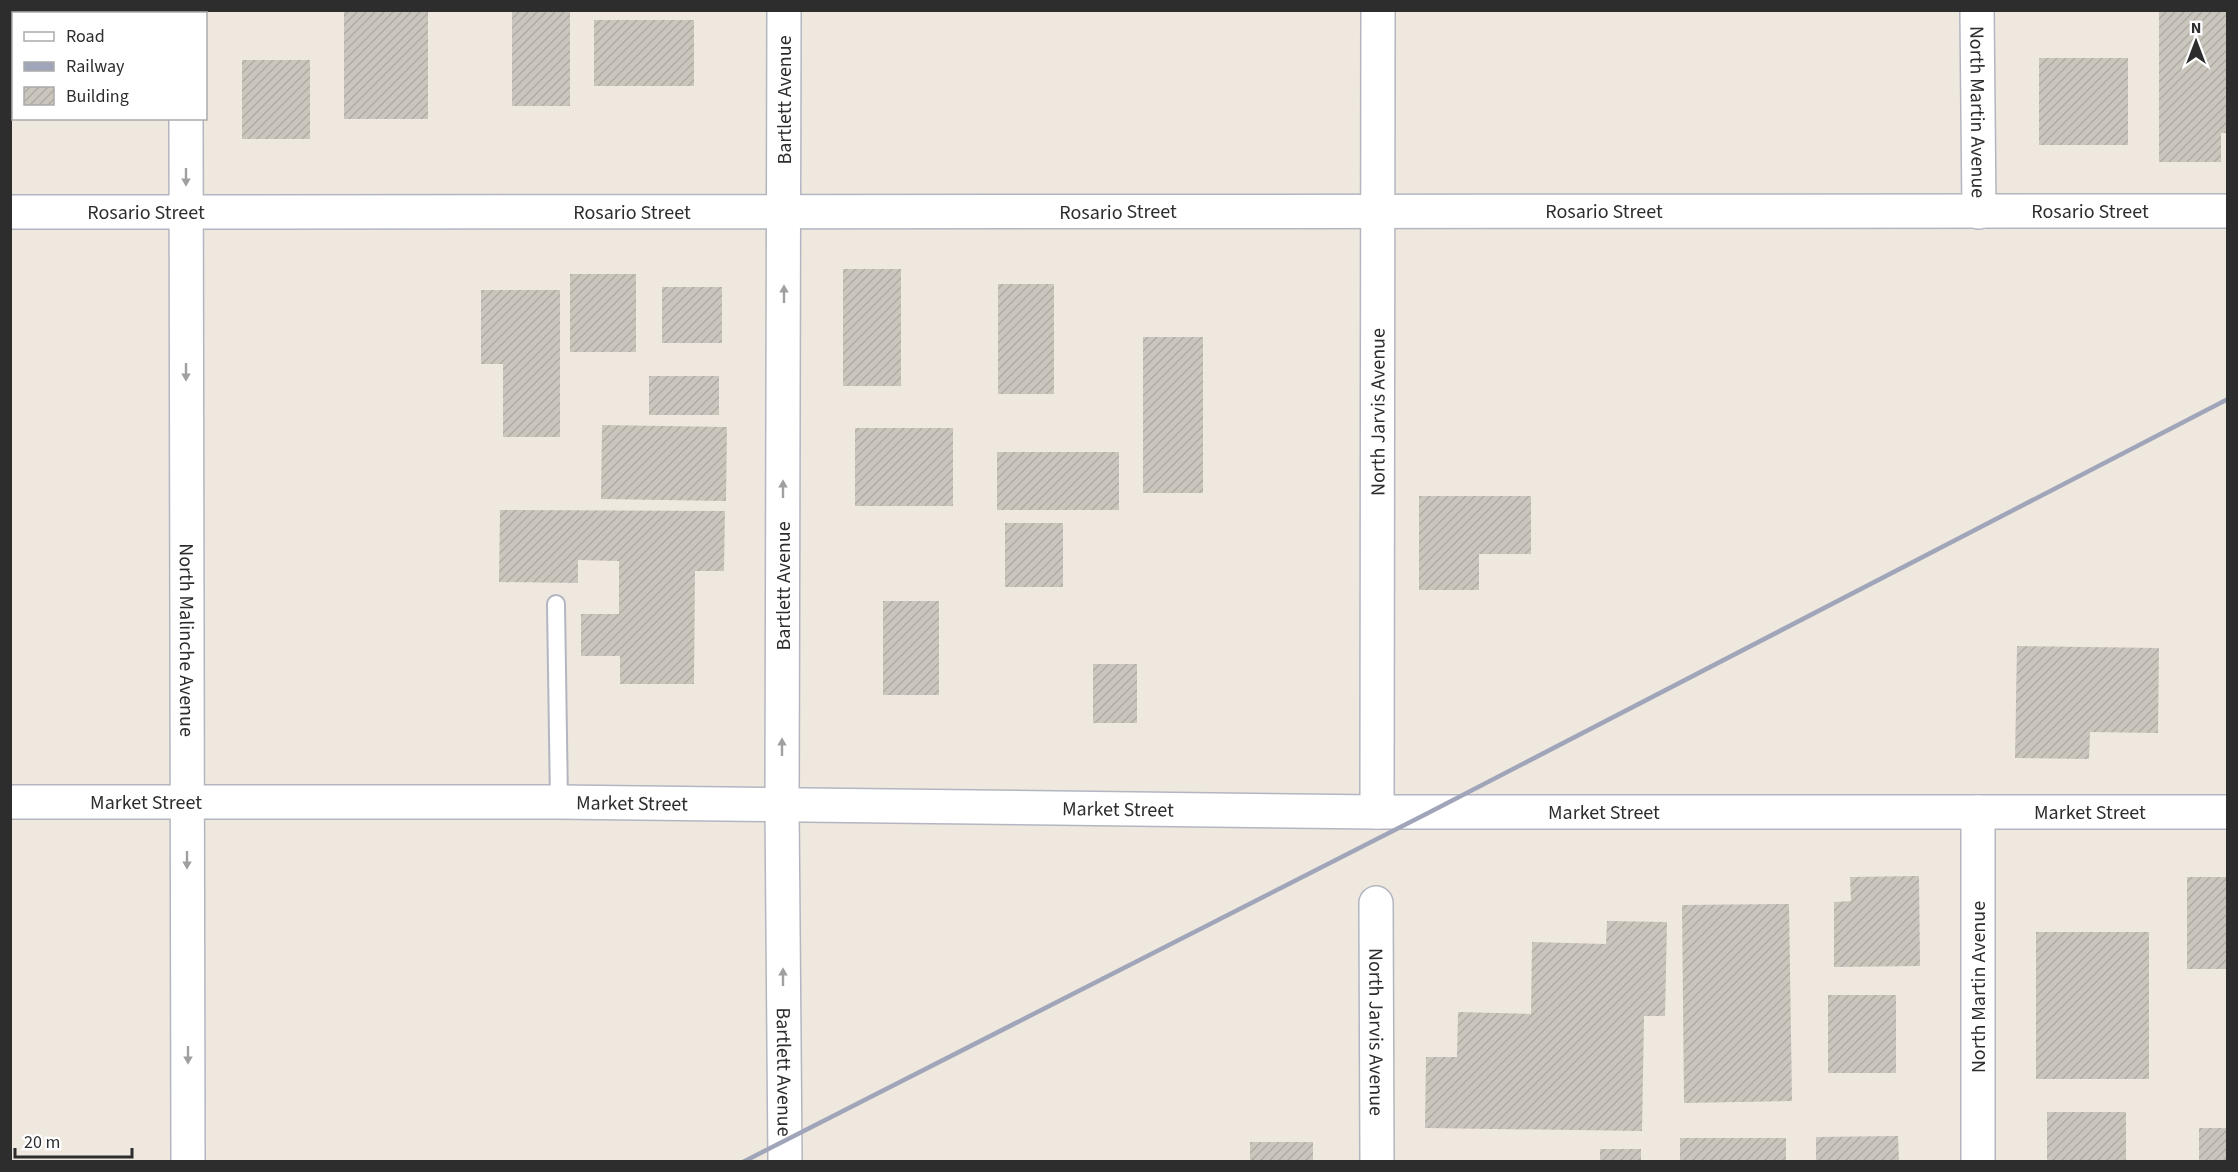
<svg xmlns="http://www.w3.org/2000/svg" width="2238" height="1172" font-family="'Source Sans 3',sans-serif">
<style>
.building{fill:url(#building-hatch)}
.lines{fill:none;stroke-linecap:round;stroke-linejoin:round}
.service-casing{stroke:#b3b6c1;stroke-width:20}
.minor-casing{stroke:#b3b6c1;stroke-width:36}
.tertiary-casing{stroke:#b3b6c1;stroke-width:36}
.secondary-casing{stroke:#b3b6c1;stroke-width:36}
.service{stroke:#fff;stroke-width:16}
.minor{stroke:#fff;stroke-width:33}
.tertiary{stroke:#fff;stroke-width:33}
.secondary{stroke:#fff;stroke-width:33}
.rail{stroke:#a1a5b9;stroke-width:4.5}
.oneway{fill:#a0a0a0}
.labels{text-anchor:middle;stroke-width:6;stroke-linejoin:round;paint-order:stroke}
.street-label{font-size:20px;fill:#2d2d2d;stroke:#fff}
</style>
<defs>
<pattern id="building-hatch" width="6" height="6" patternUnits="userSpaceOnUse" patternTransform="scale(1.5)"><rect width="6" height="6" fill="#cbc6bd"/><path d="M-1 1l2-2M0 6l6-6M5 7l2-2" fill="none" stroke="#afaaa3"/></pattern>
</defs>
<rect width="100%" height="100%" fill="#efe8df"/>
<path class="building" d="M344 10H428V119H344Z
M512 10H570V106H512Z
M2159 10H2228V133H2221V162H2159Z
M594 20H694V86H594Z
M2039 58H2128V145H2039Z
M242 60H310V139H242Z
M843 269H901V386H843Z
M570 274H636V352H570Z
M998 284H1054V394H998Z
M662 287H722V343H662Z
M481 290H560V437H503V364H481Z
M1143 337H1203V493H1143Z
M649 376H719V415H649Z
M602 425 727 427 726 501 601 499Z
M855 428H953V506H855Z
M997 452H1119V510H997Z
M1419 496H1531V554H1479V590H1419Z
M500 510 725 511 724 571H695L694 684H620V656H581V614H619V561L578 560V583L499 582Z
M1005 523H1063V587H1005Z
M883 601H939V695H883Z
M2017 646 2159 648 2158 733 2090 732 2089 759 2015 758Z
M1093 664H1137V723H1093Z
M1919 876 1920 966 1834 967V902L1851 901 1850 877Z
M2187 877H2228V969H2187Z
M1789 904 1792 1101 1684 1103 1682 905Z
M1607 921 1667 922 1665 1016H1644L1642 1131 1425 1128 1426 1057H1457L1458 1012 1531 1014 1532 942 1606 944Z
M2036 932H2149V1079H2036Z
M1828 995H1896V1073H1828Z
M2047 1112H2126V1162H2047Z
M2199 1128H2228V1162H2199Z
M1898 1136 1899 1162H1816V1137Z
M1680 1138H1786V1162H1680Z
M1250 1142H1313V1162H1250Z
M1600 1149H1641V1162H1600Z"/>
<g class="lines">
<g class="service-casing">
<path id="service" d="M556 604 559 802"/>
</g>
<g class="minor-casing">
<g id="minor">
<path id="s1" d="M1977 10 1979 212"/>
<path id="s2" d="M10 212 2228 211"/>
<path id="s3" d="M1377 812 1378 10"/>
<path d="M1978 812V1162"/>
<path id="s4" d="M1376 903 1377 1162"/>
</g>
</g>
<g class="tertiary-casing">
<g id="tertiary">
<path id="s5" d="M10 802H559L1377 812H2228"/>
</g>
</g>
<g class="secondary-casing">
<g id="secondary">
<path id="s6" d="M784 10 782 806 785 1162"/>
<path d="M186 14V10"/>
<path id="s7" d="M186 118 188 1162"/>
</g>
</g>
<use href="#service" class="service"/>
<use href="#minor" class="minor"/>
<use href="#tertiary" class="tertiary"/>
<use href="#secondary" class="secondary"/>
<path class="rail" d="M743 1162 1430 812 2228 399"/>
</g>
<defs><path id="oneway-solid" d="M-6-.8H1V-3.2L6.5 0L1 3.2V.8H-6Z" transform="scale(1.5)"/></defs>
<g class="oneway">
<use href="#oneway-solid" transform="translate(186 177) rotate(90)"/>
<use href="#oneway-solid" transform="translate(784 294) rotate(-90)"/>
<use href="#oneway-solid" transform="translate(186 372) rotate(90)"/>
<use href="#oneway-solid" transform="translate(783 489) rotate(-90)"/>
<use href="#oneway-solid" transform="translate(782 747) rotate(-90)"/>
<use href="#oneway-solid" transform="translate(187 860) rotate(90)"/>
<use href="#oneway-solid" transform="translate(783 977) rotate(-90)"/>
<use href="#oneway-solid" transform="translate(188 1055) rotate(90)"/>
</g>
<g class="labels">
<g class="street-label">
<text transform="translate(784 100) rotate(-90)" y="7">Bartlett Avenue</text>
<text dy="7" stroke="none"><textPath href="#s1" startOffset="102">North Martin Avenue</textPath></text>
<text dy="7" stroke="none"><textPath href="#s2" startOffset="136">Rosario Street</textPath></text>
<text dy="7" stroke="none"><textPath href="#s2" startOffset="622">Rosario Street</textPath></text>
<text dy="7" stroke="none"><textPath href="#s2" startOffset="1108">Rosario Street</textPath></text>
<text dy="7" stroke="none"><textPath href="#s2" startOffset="1594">Rosario Street</textPath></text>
<text dy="7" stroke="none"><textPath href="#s2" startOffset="2080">Rosario Street</textPath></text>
<text dy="7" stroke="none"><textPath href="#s3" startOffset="400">North Jarvis Avenue</textPath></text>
<text transform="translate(783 586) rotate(-90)" y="7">Bartlett Avenue</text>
<text dy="7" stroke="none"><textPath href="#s7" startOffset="522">North Malinche Avenue</textPath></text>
<text dy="7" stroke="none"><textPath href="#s5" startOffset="136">Market Street</textPath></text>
<text dy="7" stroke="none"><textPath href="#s5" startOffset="622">Market Street</textPath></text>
<text dy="7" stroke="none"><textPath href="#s5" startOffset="1108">Market Street</textPath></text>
<text dy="7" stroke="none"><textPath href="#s5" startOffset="1594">Market Street</textPath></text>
<text dy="7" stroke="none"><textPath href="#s5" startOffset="2080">Market Street</textPath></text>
<text transform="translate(1978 987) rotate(-90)" y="7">North Martin Avenue</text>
<text dy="7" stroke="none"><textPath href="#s4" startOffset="129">North Jarvis Avenue</textPath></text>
<text dy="7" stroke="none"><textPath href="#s6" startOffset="1062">Bartlett Avenue</textPath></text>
</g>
</g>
<rect width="2238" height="1172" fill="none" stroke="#2d2d2d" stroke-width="24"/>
<rect x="12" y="12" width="195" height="108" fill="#ffffff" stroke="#ababab" stroke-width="1.5"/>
<rect x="24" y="32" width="30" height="9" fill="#ffffff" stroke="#ababab" stroke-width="1.5"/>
<text x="66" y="42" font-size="18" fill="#2d2d2d">Road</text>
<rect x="24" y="62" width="30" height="9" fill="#a1a5b9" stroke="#ababab" stroke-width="1.5"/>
<text x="66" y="72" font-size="18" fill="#2d2d2d">Railway</text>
<rect x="24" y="87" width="30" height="18" fill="url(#building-hatch)" stroke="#ababab" stroke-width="1.5"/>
<text x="66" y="102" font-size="18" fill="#2d2d2d">Building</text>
<g transform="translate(2196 42)" stroke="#ffffff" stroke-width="4.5" paint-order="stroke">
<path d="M0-4.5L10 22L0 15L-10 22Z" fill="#2d2d2d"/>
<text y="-9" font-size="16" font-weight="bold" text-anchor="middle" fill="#2d2d2d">N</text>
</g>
<path d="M15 1148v9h117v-9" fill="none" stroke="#2d2d2d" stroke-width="3"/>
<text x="24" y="1148" font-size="18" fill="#2d2d2d" stroke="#ffffff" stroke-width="4.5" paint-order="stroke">20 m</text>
</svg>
